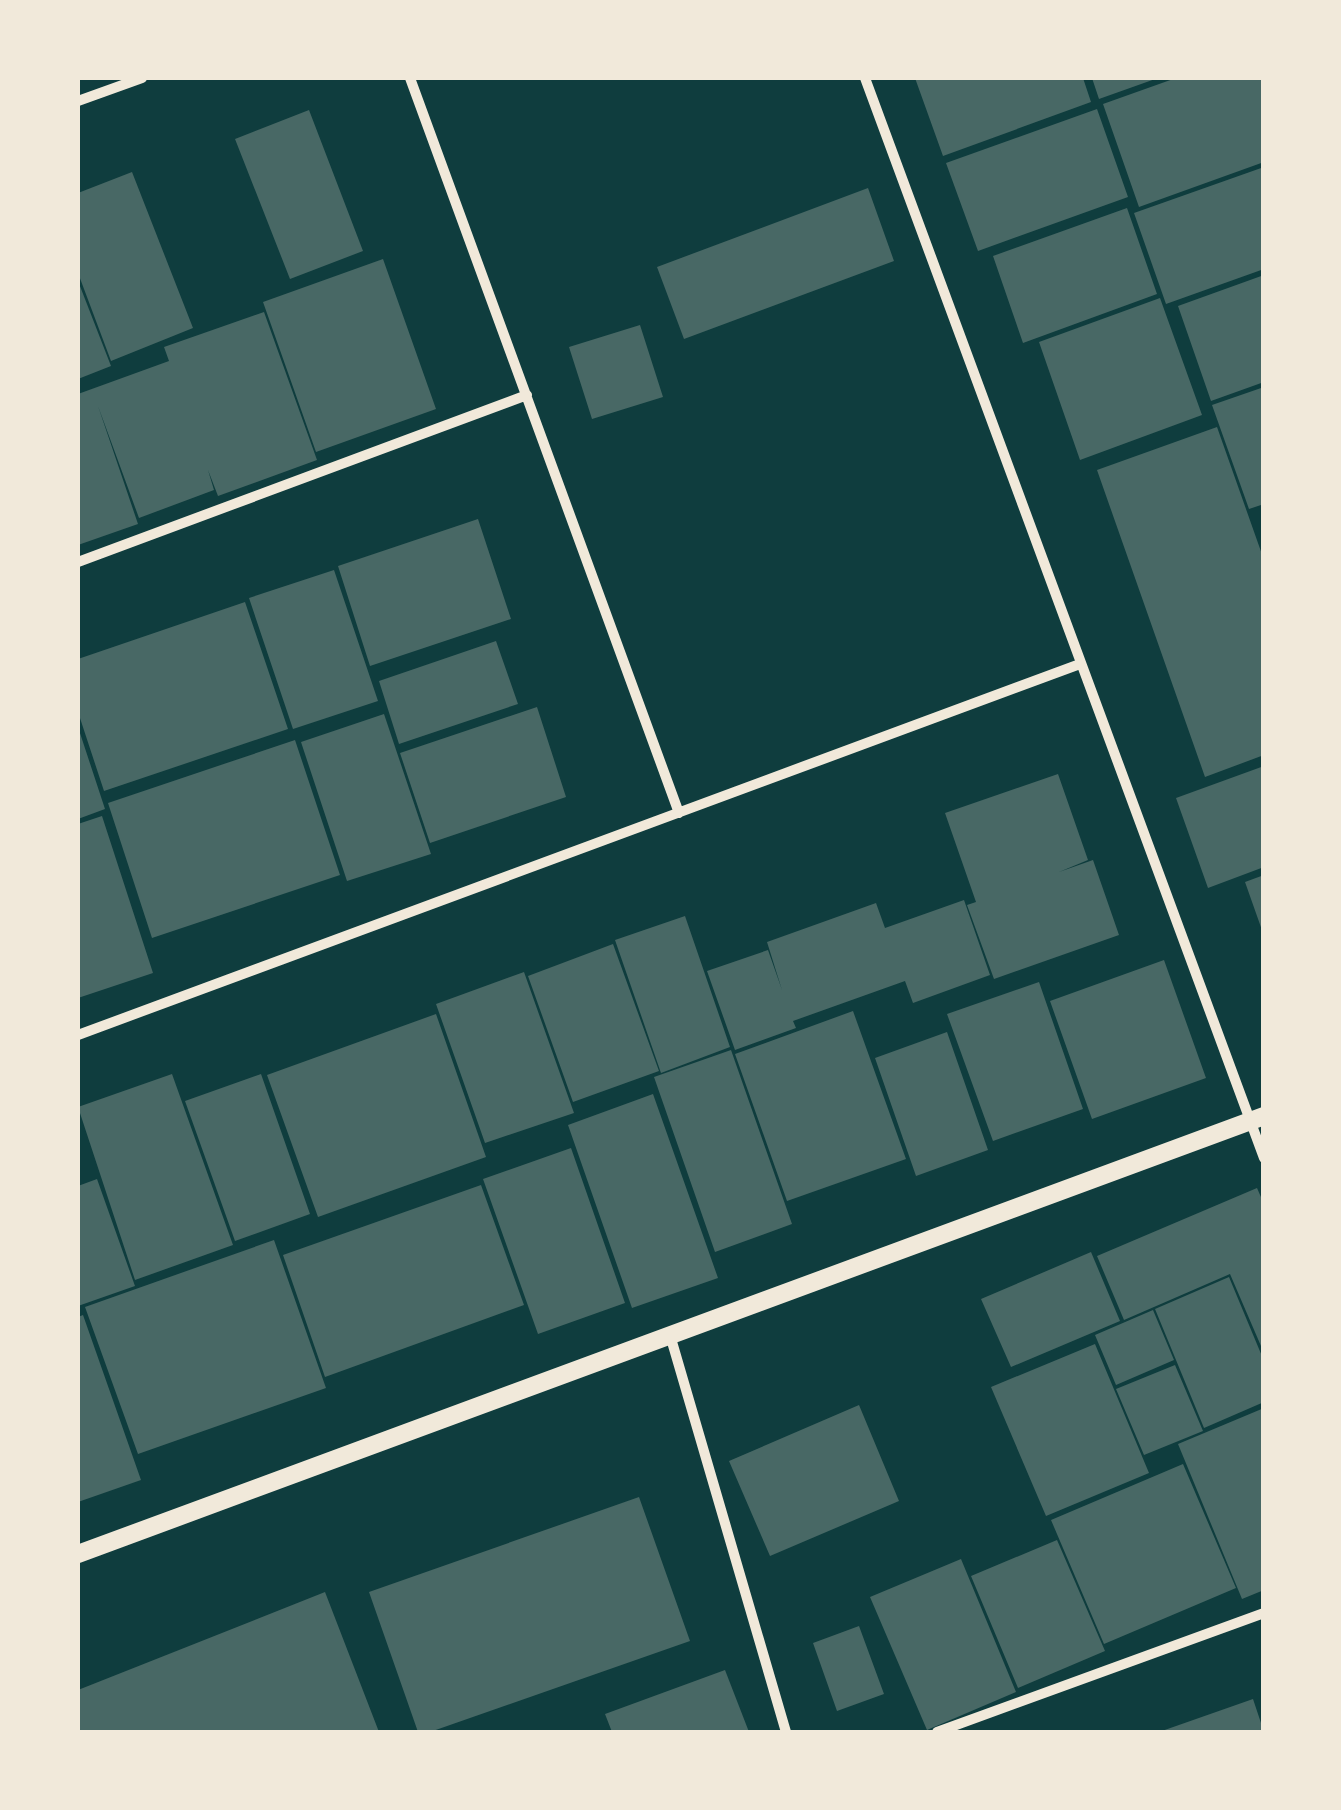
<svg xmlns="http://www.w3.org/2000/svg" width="1341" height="1810" font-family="'Noto Sans',sans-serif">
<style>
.building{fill:#486865}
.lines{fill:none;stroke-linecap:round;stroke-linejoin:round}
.minor{stroke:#f1e9da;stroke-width:10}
.tertiary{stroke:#f1e9da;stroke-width:18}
</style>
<rect width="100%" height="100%" fill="#0f3d3e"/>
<path class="building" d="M915 78H1083L1091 102 943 156Z
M1092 78H1158L1099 99Z
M1176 78H1264V162L1139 207 1103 104Z
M1097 109 1128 197 978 251 946 163Z
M309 110 363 251 290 279 235 139Z
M1264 167V269L1166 304 1134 213Z
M132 172 193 328 111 361 78 273V193Z
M868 188 894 261 684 339 657 267Z
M1127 208 1157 294 1023 343 993 256Z
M383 259 436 409 316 452 263 302Z
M1264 275V382L1211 401 1178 306Z
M78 281 111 366 78 379Z
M1160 298 1202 415 1080 460 1039 342Z
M264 312 317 460 218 496 208 470 214 490 139 518 98 406 138 524 78 545V394L169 361 164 347Z
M640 325 663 397 592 419 569 347Z
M1264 387V504L1249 509 1212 405Z
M1217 427 1264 560V755L1205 777 1097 470Z
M478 519 511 619 370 666 338 566Z
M334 570 378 701 293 729 249 598Z
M245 602 288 729 104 791 78 712V659Z
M496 641 518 704 399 744 379 681Z
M537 707 566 797 430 843 400 753Z
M384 714 431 854 347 881 301 742Z
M78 727 105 809 78 819Z
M295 740 340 875 152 938 108 803Z
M1264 766V867L1208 888 1176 798Z
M1058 774 1088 860 1059 872 1093 860 1119 935 994 979 967 905 976 902 945 813Z
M102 816 153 973 78 998V824Z
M1264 875V933H1263L1245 882Z
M964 900 990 975 913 1003 905 981 793 1021 796 1028 735 1050 707 971 768 950 782 990 767 942 876 903 885 928Z
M685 916 730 1047 661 1073 615 940Z
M613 944 659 1071 573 1102 528 976Z
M1164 960 1206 1078 1092 1119 1050 1001Z
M524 972 574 1113 485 1143 436 1004Z
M1039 982 1083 1109 993 1141 947 1014Z
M853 1011 906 1159 787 1201 735 1054Z
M436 1014 486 1157 318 1217 267 1075Z
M947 1032 988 1150 916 1176 875 1058Z
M731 1050 792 1224 715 1252 654 1077Z
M172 1074 233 1245 135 1280 78 1107Z
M261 1074 310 1214 235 1241 185 1101Z
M653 1094 718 1278 632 1308 568 1125Z
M571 1148 625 1303 538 1334 483 1179Z
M97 1179 135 1286 78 1306V1186Z
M481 1185 524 1305 325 1377 283 1255Z
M1257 1188 1264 1204V1353L1230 1274 1124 1320 1097 1256Z
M274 1240 326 1388 138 1454 85 1307Z
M1091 1252 1120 1321 1011 1367 981 1299Z
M1229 1277 1264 1361V1402L1204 1428 1155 1309Z
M1153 1310 1174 1360 1116 1385 1095 1335Z
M83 1315 141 1480 78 1502V1317Z
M1095 1344 1149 1473 1046 1516 991 1387Z
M1175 1365 1203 1431 1144 1455 1116 1389Z
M859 1405 899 1501 770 1556 729 1461Z
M1264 1408V1590L1242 1599 1178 1444Z
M1183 1464 1236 1588 1104 1644 1051 1520Z
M639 1497 690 1641 430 1732H418L369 1592Z
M1057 1540 1105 1651 1018 1688 971 1576Z
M961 1559 1016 1692 927 1730 870 1597Z
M325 1592 379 1732H78V1690Z
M859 1626 884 1694 837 1711 813 1643Z
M725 1670 749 1732H612L605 1714Z
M1253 1699 1264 1732H1159Z"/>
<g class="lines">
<path class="minor" d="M410 78 679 813
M865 78 1264 1158
M78 101 142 78
M78 562 527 395
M78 1035 1080 664
M670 1335 786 1732
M937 1732 1264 1613"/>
<path class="tertiary" d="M78 1554 1264 1116"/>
</g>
<rect width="1341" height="1810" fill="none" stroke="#f1e9da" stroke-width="160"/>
</svg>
